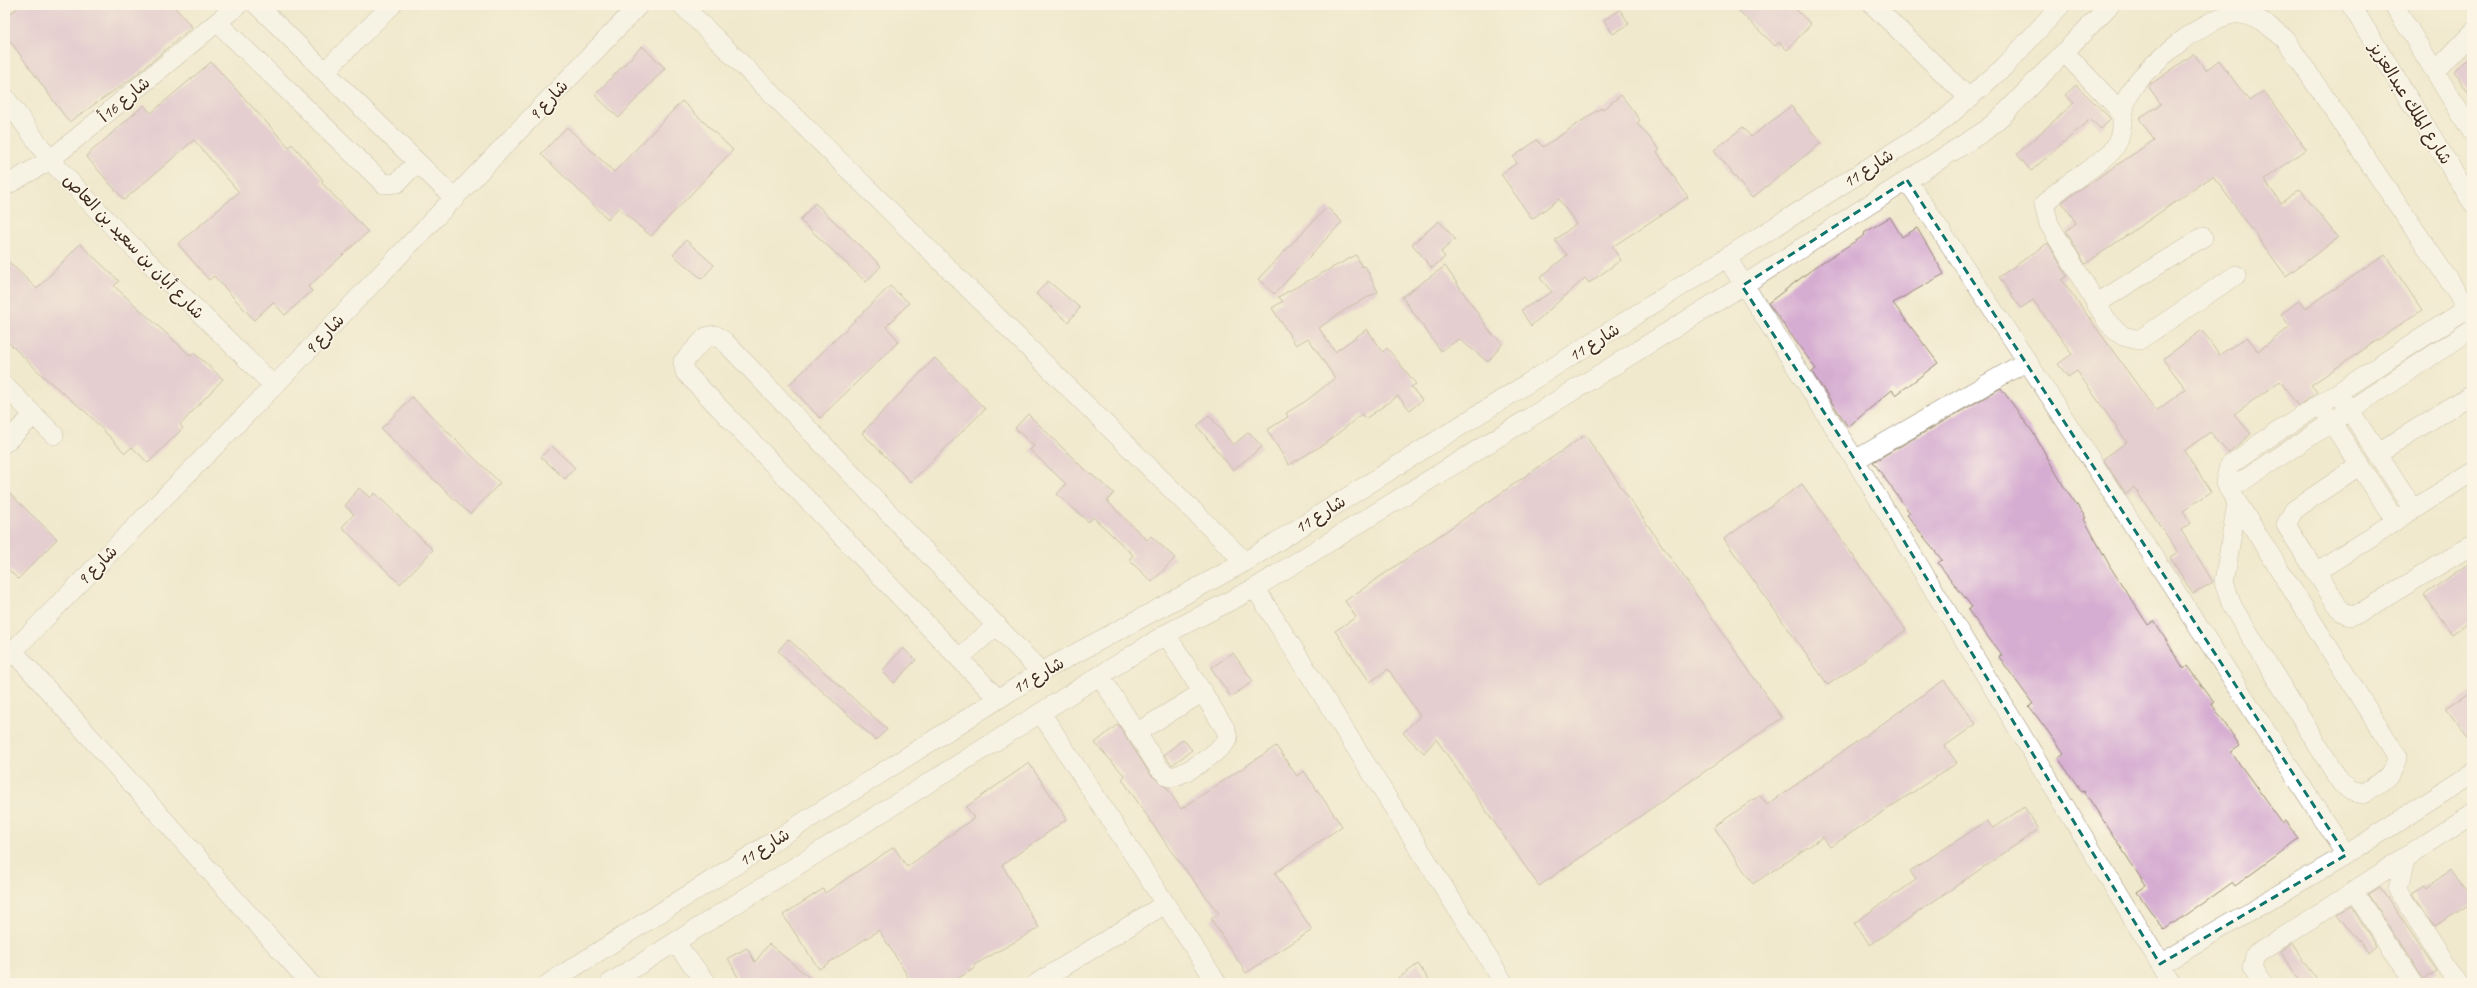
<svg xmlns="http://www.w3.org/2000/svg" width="2477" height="988" font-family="Caveat,'Playpen Sans Arabic',sans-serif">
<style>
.building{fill:#d6add2}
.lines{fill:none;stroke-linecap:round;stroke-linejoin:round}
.minor-casing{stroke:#968a76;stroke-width:20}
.minor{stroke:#fff;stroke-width:19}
.marked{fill:none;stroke:#0f766e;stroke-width:3;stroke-dasharray:8 5;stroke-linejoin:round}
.labels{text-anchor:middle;stroke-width:3.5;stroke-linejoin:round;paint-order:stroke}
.street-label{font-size:17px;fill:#3b2a1e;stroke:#fcf5e5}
</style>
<rect width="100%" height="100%" fill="#fcf5e5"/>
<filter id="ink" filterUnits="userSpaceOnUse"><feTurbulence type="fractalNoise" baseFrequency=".025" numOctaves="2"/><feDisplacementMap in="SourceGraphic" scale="8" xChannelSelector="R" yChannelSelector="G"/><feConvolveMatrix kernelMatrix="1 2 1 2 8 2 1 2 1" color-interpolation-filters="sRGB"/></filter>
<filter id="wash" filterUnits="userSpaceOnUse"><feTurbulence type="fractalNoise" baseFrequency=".012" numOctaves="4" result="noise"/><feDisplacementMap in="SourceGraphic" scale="16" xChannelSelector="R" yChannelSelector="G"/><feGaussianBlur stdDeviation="0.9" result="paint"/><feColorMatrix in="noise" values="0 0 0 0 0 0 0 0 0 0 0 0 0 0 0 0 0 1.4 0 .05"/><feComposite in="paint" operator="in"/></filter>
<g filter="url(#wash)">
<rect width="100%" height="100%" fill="#f1e9ce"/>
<g id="blocks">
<path class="building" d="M22 5H173L192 27 131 79 69 122 5 34V17Z
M1733 5H1791L1811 24 1787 50 1779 42 1775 46Z
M1620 10 1629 24 1613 34 1604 20Z
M642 46 665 68 619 118 595 95Z
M2194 54 2206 70 2219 60 2249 101 2264 91 2306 149 2264 180 2281 203 2300 189 2338 238 2286 276 2213 176 2085 264 2066 231 2076 223 2062 202 2154 140 2139 118 2161 104 2148 86Z
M2472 54V98L2454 72Z
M211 62 289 147 292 144 323 180 321 182 368 232 308 287 312 291 285 315 273 302 254 320 214 276 209 280 178 244 239 192 194 140 124 200 86 156 144 105 151 113Z
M2076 85 2111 119 2101 129 2090 119 2031 171 2017 154 2074 103 2065 95Z
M1621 95 1640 120 1637 123 1660 150 1657 152 1688 197 1612 247 1621 260 1589 283 1585 278 1531 326 1521 310 1552 292 1540 278 1567 255 1555 240 1576 224 1559 199 1532 219 1501 174 1517 163 1513 157 1537 140 1543 147 1601 108 1602 110Z
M682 101 733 150 651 236 618 208 608 219 541 154 567 127 614 172Z
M1791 106 1821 143 1752 198 1714 150 1743 127 1751 137Z
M815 203 881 266 866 282 800 220Z
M1327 207 1342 222 1274 294 1258 279Z
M1890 217 1902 237 1917 228 1944 274 1893 303 1938 363 1896 395 1892 390 1848 427 1812 372 1816 369 1768 303 1818 265 1865 235 1864 233Z
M1439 221 1455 239 1441 252 1445 257 1432 268 1412 244Z
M686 240 714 265 702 279 673 255Z
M2048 243 2067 276 2062 280 2156 411 2186 389 2163 359 2202 330 2219 355 2247 337 2258 351 2290 327 2281 314 2300 300 2306 308 2385 255 2422 310 2311 385 2317 392 2298 406 2280 381 2234 414 2251 434 2228 453 2210 432 2184 451 2211 492 2183 511 2191 523 2181 530 2213 582 2193 594 2170 557 2178 552 2134 487 2126 494 2103 459 2127 442 2077 371 2068 377 2058 364 2072 354 2033 300 2021 308 1999 277Z
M80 244 119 281 114 286 191 356 194 353 223 379 180 425 183 428 148 463 132 447 125 453 88 414 45 378 5 339V258L37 289Z
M1356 255 1362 267 1365 266 1378 292 1349 307 1319 328 1335 352 1367 329 1383 352 1387 348 1416 384 1411 387 1422 400 1410 410 1398 396 1365 419 1362 414 1326 443 1289 465 1267 430 1288 417 1286 413 1306 401 1335 378 1308 338 1296 345 1272 308 1283 301 1278 297Z
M1445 266 1492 334 1503 343 1488 362 1459 339 1441 351 1402 297Z
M1048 281 1080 308 1068 322 1036 294Z
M890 286 909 303 886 327 899 341 820 418 789 385Z
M935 358 985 409 911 482 862 433Z
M2001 388 2034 434 2063 485 2086 518 2084 519 2111 568 2148 625 2154 621 2184 669 2187 666 2214 702 2211 703 2240 746 2231 752 2282 823 2285 821 2299 839 2235 886 2232 882 2164 930 2137 892 2146 886 2084 791 2082 792 2058 758 2064 753 2029 706 2033 704 1999 657 2002 656 1968 610 1972 607 1938 563 1942 560 1907 515 1910 513 1873 462Z
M412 397 500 483 470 514 381 429Z
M1028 414 1081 466 1114 493 1107 501 1147 540 1151 536 1175 558 1152 582 1129 560 1133 555 1093 517 1089 522 1057 494 1066 484 1030 450 1034 446 1015 428Z
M1209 415 1233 445 1249 432 1262 447 1233 470 1197 426Z
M1585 435 1782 718 1539 886 1436 739 1424 753 1403 733 1420 716 1388 669 1370 682 1335 631 1356 617 1345 601Z
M552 446 575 468 565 479 541 457Z
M1802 484 1906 630 1828 685 1724 539Z
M359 488 370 498 375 493 433 550 400 584 342 527 354 514 345 506Z
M5 489 57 539 18 579 5 566Z
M2472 561V620L2452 634 2424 595Z
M788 639 887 729 876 740 778 651Z
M903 648 916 660 894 683 882 671Z
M1233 653 1253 681 1231 697 1211 668Z
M1944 680 1976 724 1945 746 1957 763 1830 847 1823 837 1753 884 1714 827 1760 795 1767 805Z
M2472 691V745L2446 708Z
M1118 724 1150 774 1167 788 1181 809 1276 746 1297 776 1304 771 1342 826 1275 873 1312 930 1246 973 1211 919 1219 914 1171 851 1122 779 1125 776 1095 743Z
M1183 739 1192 750 1172 765 1164 755Z
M1029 763 1067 819 1002 865 1039 928 974 965 975 968 950 983H912L879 930 819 969 783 915 823 889 825 893 894 847 907 867 974 818 966 807Z
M2024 807 2039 829 1870 945 1854 923 1916 880 1910 871 1987 821 1993 828Z
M2450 869 2472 895V904L2434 926 2413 893 2426 885 2428 888Z
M2380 887 2437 971 2424 980 2369 894Z
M2351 906 2376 946 2368 953 2338 914Z
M769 944 816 983H741L728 958 747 948 755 962Z
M2292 944 2320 983H2302L2280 952Z
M1418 964 1431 983H1392Z"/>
</g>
</g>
<g filter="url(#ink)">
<use href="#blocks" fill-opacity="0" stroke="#968a76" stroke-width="1"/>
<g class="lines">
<g class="minor-casing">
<path id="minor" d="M257 5 455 199
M682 5 1245 562
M1873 5 1970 99
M2351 5 2472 202
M2394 5 2472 132
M217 22 384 184 397 183 417 162
M2065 53 2122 113
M325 71 392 5
M2435 72 2472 33
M5 97 50 160 117 231 274 386
M1907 180 2027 361 2346 855
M5 186 50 160 238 5
M1727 258 1855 460 2172 983
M2236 275 2139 340 2123 336 2108 323 2049 224 2044 204C2063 183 2091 172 2111 152 2126 136 2119 111 2130 92 2143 68 2212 10 2241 14 2258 16 2272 28 2285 39L2472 314
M2096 304 2203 237
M5 386 54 435
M2343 400 2413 508
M2325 412 2395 520
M5 443 34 415
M2378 453 2472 394
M1855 460 2027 361
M2472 472 2316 572 2341 611 2350 616 2360 613 2472 545
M2229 490 2472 329
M2237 503 2224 582 2232 606 2341 783 2351 791 2363 794C2379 783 2395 776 2397 756L2225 483 2229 466 2262 442 2468 308
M2316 572 2286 525 2294 510 2360 465
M1255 588 1504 983
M13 651 310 983
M959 658 997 625
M5 659 274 386 639 5
M1100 676 1159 768 1169 777C1185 776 1218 753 1228 739L1226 730 1166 634
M998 699 685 372 683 362 706 337 715 335 724 341 1041 672
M1041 713 1217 983
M1136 733 1203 692
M2405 859 2398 890 2458 983
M2355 892 2413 983
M675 943 707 983
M2160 964 2346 855 2472 774
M549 983 1041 672 1245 562 1944 120 2005 66 2061 5
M610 983 1166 634 1255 588 1742 286 1986 130 2005 113 2110 5
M1037 983 1165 904
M2262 983 2252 968 2255 955 2472 814"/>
</g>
<use href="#minor" class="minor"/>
</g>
</g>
<path d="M0 0H2477V988H0ZM1907 180 2346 855 2160 964 1855 460 1742 286Z" fill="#f1e9ce" fill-opacity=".55" fill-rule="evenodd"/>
<path class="marked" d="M1907 180 2346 855 2160 964 1855 460 1742 286Z"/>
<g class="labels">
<g class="street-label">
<text transform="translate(124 99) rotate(-40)" y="6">شارع 16أ</text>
<text transform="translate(548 100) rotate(-47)" y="6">شارع 9</text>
<text transform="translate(2411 103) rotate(58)" y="6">شارع الملك عبدالعزيز</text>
<text transform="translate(1868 168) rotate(-33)" y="6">شارع 11</text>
<text transform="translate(134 246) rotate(46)" y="6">شارع أبان بن سعيد بن العاص</text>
<text transform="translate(324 334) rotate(-46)" y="6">شارع 9</text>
<text transform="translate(1594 342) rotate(-32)" y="6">شارع 11</text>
<text transform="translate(1320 514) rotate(-32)" y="6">شارع 11</text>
<text transform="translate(97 565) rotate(-45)" y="6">شارع 9</text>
<text transform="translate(1038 675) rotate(-30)" y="6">شارع 11</text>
<text transform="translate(764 847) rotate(-32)" y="6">شارع 11</text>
</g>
</g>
<rect width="2477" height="988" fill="none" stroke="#fcf5e5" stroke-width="20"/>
</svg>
